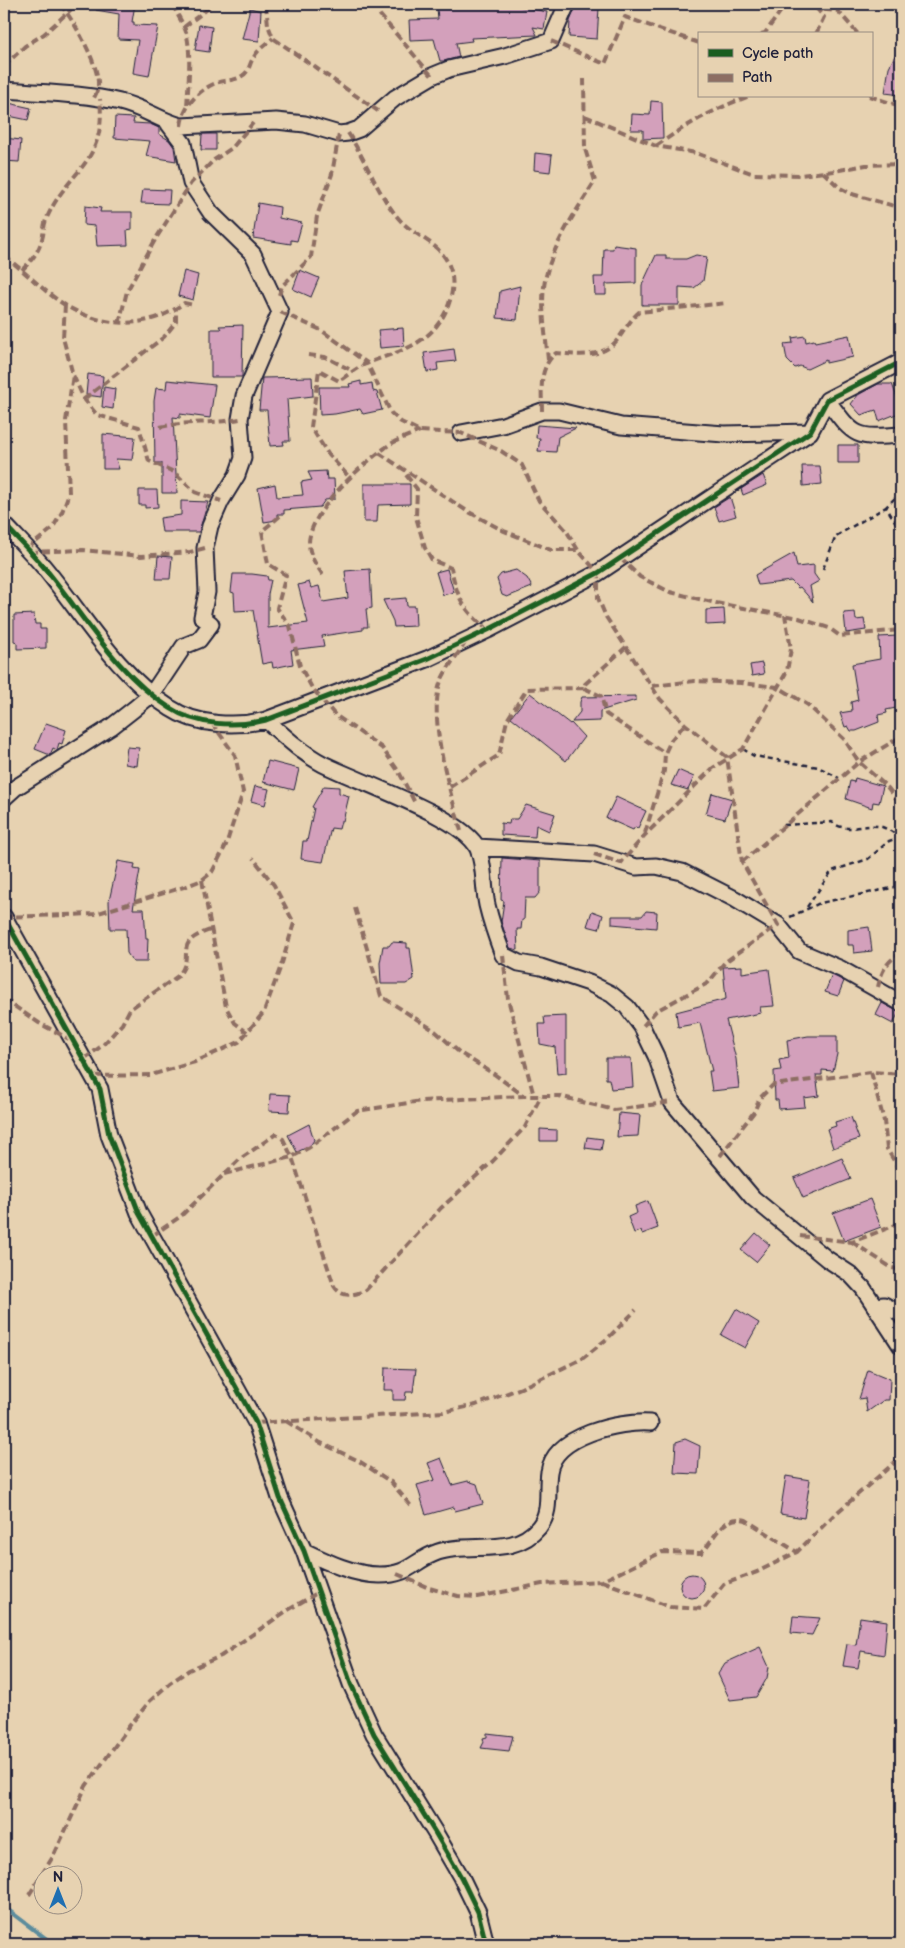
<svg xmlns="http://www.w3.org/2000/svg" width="905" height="1948" font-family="'Balsamiq Sans',sans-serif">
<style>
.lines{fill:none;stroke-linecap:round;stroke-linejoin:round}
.stream{stroke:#5c8c9d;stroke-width:4.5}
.building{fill:#d3a0bb;stroke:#22223b}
.minor-casing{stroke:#22223b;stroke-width:19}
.path{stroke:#22223b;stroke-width:2.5;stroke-dasharray:5 4;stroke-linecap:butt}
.minor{stroke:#e7d2b1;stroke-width:15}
.quiet{stroke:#8d6e63;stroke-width:4;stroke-dasharray:8 4;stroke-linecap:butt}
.cycleway-casing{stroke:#e7d2b1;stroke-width:8}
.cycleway{stroke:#1b5e20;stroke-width:5}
</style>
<rect width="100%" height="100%" fill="#e7d2b1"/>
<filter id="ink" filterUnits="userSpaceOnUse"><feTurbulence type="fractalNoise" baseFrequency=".02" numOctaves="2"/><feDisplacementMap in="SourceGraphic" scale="10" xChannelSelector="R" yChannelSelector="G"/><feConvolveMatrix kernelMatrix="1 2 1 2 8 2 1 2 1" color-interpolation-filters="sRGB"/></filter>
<g filter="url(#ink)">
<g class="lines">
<path class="stream" d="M4 1907 53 1944"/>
</g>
<path class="building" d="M97 4H135L132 22H134V25L158 26 149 76 133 73 138 40 118 39 119 14 96 10Z
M465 4H507L547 12 544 29 533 27 537 35 471 38 472 41 456 43 459 57 444 61H440L434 39 410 40 409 20 438 19 437 8 465 6Z
M576 7 599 8 597 39 569 37 570 21Z
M250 8 261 11 259 41 242 39Z
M199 25 212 27 209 52 195 50Z
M901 44V95L885 93 889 67Z
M651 101 662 102 663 138 643 139V130H631L632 114 650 115Z
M4 102 31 108 28 120 4 115Z
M115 117 134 118 133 123 150 124 159 128V134L169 140 174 147 176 161 146 156 150 141 114 138Z
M202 134H216V150H201Z
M4 138 21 140 19 162 4 161Z
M535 153 552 155 550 172 534 170Z
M143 189 170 190 169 204 141 203Z
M258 203 280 207 279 218 302 223 297 241 291 240V244L253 238Z
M85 206 101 208 100 212H132V229L127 230 128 245 97 246 95 226 84 225Z
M614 245 636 248V283L606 284V295H595L594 277H603L604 249H613Z
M656 255H666V259H686L696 255 707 257 703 281 694 288 679 287V305H642V285Z
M300 270 319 278 311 297 293 289Z
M184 271 198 275 193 300 178 296Z
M520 286 517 320 497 318 500 291Z
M243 325 242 377H211V329H221L219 326Z
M403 328 404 346 380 348 378 330Z
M849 335 853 357 826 363V360L807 369 800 366 795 368 787 360 784 344 793 343 792 338 805 336 806 342 814 340 815 342Z
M454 349 456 361 437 363 438 370 427 372 424 353Z
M88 374 103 376 101 397 86 395Z
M312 377 313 396 287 399 290 441H283L284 445 270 446 267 410H259L262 378Z
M167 380 215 385 210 418 180 414V418L173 417 177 493H162V463H155L154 401 156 388 166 389Z
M361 381V385L372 383 373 391 377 392 382 410 363 414 360 409 335 414 320 415 319 387H350L349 384Z
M878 384H892L901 408V412L879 421 876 410 861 415 851 404 858 395Z
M104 387 115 389 113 409 102 407Z
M537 425 576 428 558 437 556 452 538 451 540 438H536Z
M103 434 135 437 132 460 116 459 119 469H103Z
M838 445H858V463H838Z
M802 466H820L822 484 803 486Z
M326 471 327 479H334L335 499 325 500 320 507 284 510V514H277V520L264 522 258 488 275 484 277 497 303 495 301 482 312 480 308 472Z
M763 475 767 485 743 495 741 489Z
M364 484H410V504L378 505 377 522H364Z
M139 490H157L158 507 145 508V505H139Z
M730 497 736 516 719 521 714 507Z
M181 501 208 502 199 532H162L160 518 181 515Z
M794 553 797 567 814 565V574L819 581 810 586 813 602 800 587 798 588 791 581 758 585 755 575Z
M158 556 172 557 170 579H156Z
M370 569 372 608 366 609 368 627H363V630L322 636 324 646 291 650 293 664 273 668 272 662 262 664 253 610 235 611 234 593 231 592 233 574H252L267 576 268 580H271L268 594V628L308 623 298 585 309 582 311 588 319 586 323 602 348 598 345 571Z
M447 569 454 592 443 595 436 572Z
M516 570 527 578 532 587 507 597 502 595 497 579 501 574Z
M406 598 407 606H415L416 626 394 627 393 621 383 600Z
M724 609 725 624 706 625V610Z
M855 612 856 620 864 619 866 630 846 633 844 613Z
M34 614 35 624H40V629H46V648L17 649V642L14 641V615Z
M897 636 898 652H901V707L886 710 887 713 878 715 879 722 856 731H851L848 726 845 727 840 713 852 711 851 702 858 700 852 664 880 659 879 637Z
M762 663 764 674 752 676 750 665Z
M530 693 570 724 571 723 584 737 566 761 511 717Z
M636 696V700L600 711V721L572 722 580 712V702L582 697Z
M46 723 66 730 62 744 59 743 57 750 53 748 50 755 35 749Z
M127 747 139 748 137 766 125 764Z
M268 761 299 769 294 790 263 782Z
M678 770 694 777 688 790 671 785Z
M855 778 883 786 879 803 873 802 872 808 846 799 850 781 854 782Z
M255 786 269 789 265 805 251 801Z
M324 786 339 787V793L349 796 343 821H341L339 829 331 828 323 862 301 859 303 841H307L314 808 312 807Z
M712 793 732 799 725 819 706 814Z
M616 797 646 811 638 828 635 827 633 830 606 818Z
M526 805 555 814 549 831 536 825 535 837 501 835V823L509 824 510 819H517Z
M502 858 540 861V892L535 898H525L524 920H522L521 929H517L518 950 510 948 501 922 504 901 501 900Z
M118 861 135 864 134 869 140 870 133 909H144L146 938H148L147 962H133L127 953 126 929H110L109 901Z
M592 911 603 915 599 929 587 926Z
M646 911 657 912 656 928 612 924V916H642Z
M869 927 872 951 854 953 853 945H848V930Z
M392 942 407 943V948H410L414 979 406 984H381L380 963 383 946H389Z
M742 966V973L769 969 774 1006 760 1007 761 1013 726 1020 736 1059 739 1088 712 1091 709 1071H712L700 1023 678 1027 676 1012 726 999 723 967Z
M832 975 844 981 838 996 825 992Z
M882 1003 899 1012 893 1024 876 1015Z
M566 1016V1073L557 1074 555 1047 540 1044 539 1024H545L544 1017Z
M808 1036H837V1054L833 1071 822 1070V1075H816L819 1096 804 1098 805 1107 779 1109 778 1100H775L774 1071 781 1070 779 1060 789 1058 787 1040Z
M606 1058H631L633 1087 611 1089 609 1079H606Z
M270 1094 290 1095 289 1112 269 1111Z
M619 1113 640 1115 638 1136 617 1137Z
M851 1117 859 1139 833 1148 827 1129 836 1126 835 1122Z
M309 1124 314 1140 310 1146 297 1152 288 1135Z
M540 1129 557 1130V1141H540Z
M587 1137 603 1139 601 1150 585 1148Z
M842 1158 851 1179 803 1198 794 1178Z
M870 1199 881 1227 844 1241 833 1213Z
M648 1201 658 1228 642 1234 641 1231 634 1233 628 1217 637 1213 635 1206Z
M756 1233 770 1245 756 1262 741 1250Z
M736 1309 759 1323 745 1348 721 1335Z
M385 1368 416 1369 413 1392H406L405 1400H393V1390H384Z
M868 1370 890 1379 889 1400H884L867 1412 865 1398 859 1399Z
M685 1439 700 1446 698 1474 674 1473 676 1442Z
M441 1458 452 1485 468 1481 477 1484 483 1504 455 1511 454 1507 426 1515 417 1485 435 1480 428 1463Z
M786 1476 810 1480 804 1518 780 1514Z
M680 1586a12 12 0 1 1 24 0a12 12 0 1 1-24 0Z
M793 1616 820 1618 812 1635 791 1633Z
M860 1617 887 1621 884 1655 861 1651 858 1668 843 1666 847 1644 856 1645Z
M760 1647 769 1667 767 1678 756 1697 730 1700 718 1674 725 1663Z
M487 1733 513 1736 509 1751 481 1748 484 1742 483 1738 487 1737Z"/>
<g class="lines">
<g class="minor-casing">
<path id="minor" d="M4 90C42 93 82 93 120 102 143 107 160 121 181 126L276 121 305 124 339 134 348 133 359 129 395 98 432 76 449 69 505 56 551 41 567 4
M827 400C854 436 854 439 901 435
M461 433 503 425 542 411H559L621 426 724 434 809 432
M4 524C17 538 31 552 43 566 83 614 116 674 170 708 197 726 236 727 266 720L427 659 488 630 598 573 810 432 827 400 901 362
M266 720C284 736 302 753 323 764 356 781 464 817 478 849 485 866 483 886 487 905 491 922 497 939 503 955L519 963 541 967 589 983 611 994 627 1007 642 1027 656 1056 672 1102 753 1198 827 1259 850 1274 863 1288 901 1346
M4 798 15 788 111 727 134 709 152 694 184 646 199 640 211 624 202 617 207 592 205 548 210 526 221 501 237 475 243 458 240 419 244 396 280 312 253 254 211 213 191 183 183 143 168 123
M477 847 594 854 636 867 656 866 682 872 735 899 778 925 799 951 841 969 901 1003
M4 917 100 1089 109 1135 139 1213 256 1423 280 1498 304 1551 351 1684 374 1734 436 1834 461 1877 478 1912 486 1944
M875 1306 884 1305 901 1314
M304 1551C327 1562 354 1575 380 1575 410 1575 414 1560 438 1552 471 1541 514 1558 539 1527 552 1511 546 1491 549 1472 554 1435 620 1421 650 1423"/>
</g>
<path class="path" d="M901 492 886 507 901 531
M823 569 836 536 886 507
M743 749 754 756 818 767 839 778
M784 825 832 822C848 835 864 822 882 827 888 829 894 833 899 837
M807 907 832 871 868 859 889 841 901 837
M790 917 820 903 901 886"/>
<use href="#minor" class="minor"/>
<path class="quiet" d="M60 4C73 19 100 66 98 86 98 90 96 94 94 98
M173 4C176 14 183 22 186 32 192 53 188 85 187 107
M266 4 268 25 273 38 378 111
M374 4 380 15 432 76
M816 4 817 9 838 11 858 34
M184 27 214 4
M761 34 765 33 786 4
M816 34 824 17 817 9
M551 41 605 64 625 17 699 43
M4 66 25 46 44 34 77 4
M869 96 900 106 901 109
M585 116 656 146 696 153 754 174 800 175 834 171 866 165 901 164
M181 126C183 107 198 90 216 83 224 80 235 81 242 76 250 72 249 63 254 57 258 49 267 44 273 38
M348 133C363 156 373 181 387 203 392 210 398 219 404 224 416 235 433 242 443 255 462 279 450 315 429 334 411 350 390 354 368 363 357 367 348 375 339 381L319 370 311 427 328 454 350 478
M656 146C688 124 713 109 750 96
M823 172 840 188 852 194 901 208
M4 256C25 271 43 291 65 305 102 328 148 330 184 303L194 305
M22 270C33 259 40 250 43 235 44 230 44 225 46 220 67 169 107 165 100 99
M279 295 282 286 311 257 317 216 332 174 339 134
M65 305 63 338 73 375 84 399 97 415 139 427 149 461 174 472 195 492 221 501
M280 312 321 330 367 363 391 413 401 422 420 431 461 433 501 451 522 465 539 501 566 530 578 550 598 573V598L606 617 660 699 685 724 727 757 742 862 778 925 725 962 708 983 656 1011 642 1027
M119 324 127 291 155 240 191 183 214 160 232 148 253 123
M308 355 325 357 353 371
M548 360C546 337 541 310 544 287 548 252 576 211 595 181L585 149 584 79
M84 399 164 337 176 322V309
M542 411C542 390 538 368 556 353 578 355 603 359 618 339 625 330 630 320 639 312L727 303
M160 427C187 421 213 424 240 419
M379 453 467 511 504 531 551 550H578
M406 475 417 489 416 517 425 548 432 560 451 568C458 600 463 609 488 630
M280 516 262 531 268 564 286 575 277 608 290 626 300 666 312 688 335 715 382 748 399 772 415 803
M27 549 52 529 62 512 69 493 66 421 73 375
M30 552 83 550 141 556 190 552 205 548
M620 558 640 577 670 592 716 603 799 618 829 628 840 636 901 630
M323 575C316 565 309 555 309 543 309 512 361 465 385 448 395 440 409 436 420 431
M652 686 695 681 741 683 778 687 808 705 844 739 859 762 888 788 901 805
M584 688 601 696 606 714 665 753
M450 787 499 755 507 720 527 689 584 688 585 684 626 647
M461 831C450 791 430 726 439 687 443 672 457 656 465 643
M645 833 664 771 665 753 671 740 685 724
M594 854 621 863 645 835 713 768 743 749 787 671 791 649 785 615
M742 862 859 762 897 739 901 734
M202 880 226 1007 235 1023 247 1032
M355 908 381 996 435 1031 460 1053 494 1074 524 1096
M4 917 95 914 187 886 202 880 212 872 226 845 243 792 235 755 211 722
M503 955 508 999 534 1096
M878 987C882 970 886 962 901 953
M4 999 39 1023 71 1040
M84 1059 103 1045 122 1024 130 1009 178 976C197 954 170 944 210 930
M871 1072 884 1121 887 1149 896 1164 901 1181
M94 1076 151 1075 195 1062 239 1042 264 1012 282 963 294 923 274 885 253 858
M720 1156 754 1112 760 1098 773 1085 871 1072 901 1074
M224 1174 292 1157 310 1147 357 1111 421 1101 524 1096H559L614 1110 672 1102
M152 1236 181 1216 240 1159 276 1134 283 1139 292 1157 334 1286C342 1299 354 1295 366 1290L441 1208 493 1161 525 1127 541 1096
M800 1236 852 1242 901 1223
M852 1242 892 1268 901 1270
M286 1421 319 1442 359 1461 391 1482 411 1506
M256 1423 443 1412 476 1405 521 1388 582 1359 608 1338 636 1310
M397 1574 429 1588 458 1596 477 1597 542 1584 602 1581 662 1552 701 1553C715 1539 722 1514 746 1520L797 1552
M602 1581 670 1607 704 1609 724 1584 757 1572 797 1552 833 1516 901 1457
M29 1895 54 1855 86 1786 130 1725 150 1701 170 1683 189 1670 221 1656 288 1610 319 1592"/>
<g class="cycleway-casing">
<path id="cycleway" d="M4 524C17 538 31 552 43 566 83 614 116 674 170 708 197 726 236 727 266 720L427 659 488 630 598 573 810 432 827 400 901 362
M4 917 100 1089 109 1135 139 1213 256 1423 280 1498 304 1551 351 1684 374 1734 436 1834 461 1877 478 1912 486 1944"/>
</g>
<use href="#cycleway" class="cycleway"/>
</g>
</g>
<rect width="905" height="1948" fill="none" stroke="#e7d2b1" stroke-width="20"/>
<rect x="10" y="10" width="885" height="1928" fill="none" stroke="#22223b" stroke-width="2" filter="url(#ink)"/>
<rect x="698" y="32" width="175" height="65" fill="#e7d2b1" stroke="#988c82"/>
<rect x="708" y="49" width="25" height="8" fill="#1b5e20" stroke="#988c82"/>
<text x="742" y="58" font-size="15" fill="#22223b">Cycle path</text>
<rect x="708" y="74" width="25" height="8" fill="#8d6e63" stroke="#988c82"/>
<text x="742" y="82" font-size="15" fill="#22223b">Path</text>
<g transform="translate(58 1890)"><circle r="24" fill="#e7d2b1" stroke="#988c82"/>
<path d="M0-4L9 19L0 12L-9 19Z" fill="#1f6fb2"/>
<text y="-8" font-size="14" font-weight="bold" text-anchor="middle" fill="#22223b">N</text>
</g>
</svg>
